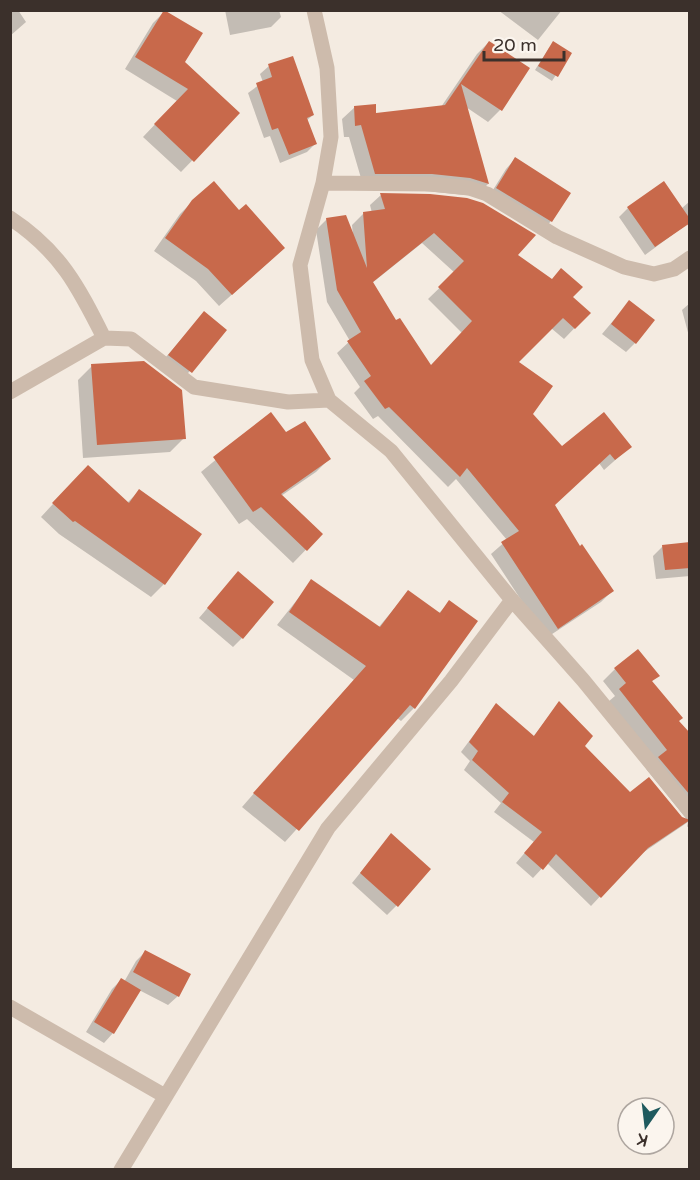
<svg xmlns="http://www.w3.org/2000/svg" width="700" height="1180" font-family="'Varela Round',sans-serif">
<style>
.shadow{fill:#0003;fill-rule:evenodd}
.building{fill:#c8694b;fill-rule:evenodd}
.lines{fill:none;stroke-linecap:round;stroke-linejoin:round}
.minor{stroke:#cdbbac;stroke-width:15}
</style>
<rect width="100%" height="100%" fill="#f4ebe1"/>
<path class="shadow" d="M10 10H18L26 22 10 36Z
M225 10H279L281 17 271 27 230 35Z
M498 10H562L538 40Z
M165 11 183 62 238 113 181 172 143 137 177 101 125 69 153 23Z
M489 42 528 68 500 110 488 122 466 107 488 184 476 196 363 185 349 137H344L342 119 355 107 375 115 441 107 477 54Z
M549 48 570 53 552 81 535 70Z
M269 66 313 115 306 121 315 144 307 152 280 163 270 136 264 138 248 93 263 82 260 74Z
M515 159 551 221 542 231 488 198 506 169Z
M381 195 516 255 589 313 564 339 551 328 517 362 531 414 562 448 630 447 604 470 599 463 553 505 579 548 612 591 601 602 546 638 491 554 507 540 456 479 448 487 378 416 373 419 354 393 360 387 337 353 350 341 327 302 316 230 327 219 353 236 352 225 363 214 372 213 370 205ZM422 243 455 273 428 299 462 333 431 367 396 323 372 283Z
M193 201 271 260 219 306 196 281 154 251 180 214Z
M690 201V229L687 224 645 255 619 217 628 208 681 209Z
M629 302 635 343 626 352 602 334Z
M690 303V340L682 310Z
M204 313 225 331 181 381 159 365Z
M92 366 184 438 170 452 83 458 78 380Z
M271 414 285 434 329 459 316 472 281 496 321 534 293 563 247 519 239 524 201 472Z
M75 480 127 503 139 491 164 584 151 597 59 534 41 517Z
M690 544V576L656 579 653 556 663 546Z
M312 581 378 628 408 592 438 614 450 602 476 621 414 708 401 721 397 718 285 842 242 807 354 680 277 625Z
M229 583 242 638 233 647 199 618Z
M615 669 658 676 651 682 690 737V825L687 827 688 822 638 856 591 906 547 863 533 878 516 863 534 842 494 812 501 803 464 770 470 761 461 752 496 705 533 737 559 703 583 746 630 794 688 821 647 770 608 702 615 696 603 681Z
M391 835 397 905 387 915 352 883Z
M146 951 178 996 168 1005 139 990 113 1033 104 1043 86 1032 112 989 121 980 124 982 136 961Z"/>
<path class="building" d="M164 10 203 33 185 62 240 113 194 162 154 124 188 89 135 57Z
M489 41 530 68 502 111 461 84 489 184 470 178 432 174H375L361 125 355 126 354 106 376 104V113L445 105Z
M553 41 572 53 558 77 538 66Z
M293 56 314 115 307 118 317 144 289 155 278 128 272 130 256 83 272 77 268 64Z
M515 157 571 193 552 222 496 188Z
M214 181 239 210 246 204 285 248 232 295 208 269 165 238 192 200Z
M664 181 690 219V223L655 247 627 207Z
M380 193 430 194 467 198 483 203 536 235 518 255 552 279 561 268 583 287 573 297 591 313 575 329 563 318 519 362 553 386 533 414 562 446 604 412 632 447 615 460 610 454 555 505 580 546 582 544 614 591 558 629 501 542 519 531 467 468 460 477 389 407 385 409 364 381 371 376 347 341 361 332 337 290 326 218 346 215 367 268 363 212 385 209ZM434 233 464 261 438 287 472 321 431 365 400 318 396 320 373 282Z
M629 300 655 320 636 344 611 324Z
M204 311 227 330 192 373 168 355Z
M144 361 182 390 186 439 97 445 91 364Z
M271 412 286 432 305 421 331 459 281 494 323 534 307 551 261 507 253 512 213 457Z
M88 465 129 503 139 489 202 534 165 585 75 521 73 522 52 503Z
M690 542V568L665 570 662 545Z
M238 571 274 602 243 639 207 608Z
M311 579 380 627 408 590 440 613 449 600 478 621 415 709 410 705 299 831 253 793 366 666 289 612Z
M638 649 660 676 652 681 683 718 679 721 690 733V795L658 757 667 750 619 689 626 683 614 668Z
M559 701 593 736 585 746 630 792 649 777 682 817 690 820 648 848 601 898 556 854 543 870 524 853 542 832 502 802 509 793 472 760 478 751 469 742 496 703 534 736Z
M391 833 431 869 398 907 360 873Z
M145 950 191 974 179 997 133 972Z
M121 978 141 990 114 1034 94 1022Z"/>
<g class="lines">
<path class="minor" d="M314 10 327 68 331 137 323 183 300 265 312 360 329 400 391 451 512 600 583 680 690 811
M323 183 431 184 469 188 487 194 557 237 624 267 654 274 674 269 690 258
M10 218C60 251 78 286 104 338
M10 392 104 338 131 339 194 387 288 402 329 400
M10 1007 165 1096
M121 1170 328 828 451 681 512 600"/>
</g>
<rect width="700" height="1180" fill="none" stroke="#3b302b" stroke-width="24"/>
<g transform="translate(646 1126) rotate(194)"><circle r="28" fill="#fbf5ee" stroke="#aea6a0" stroke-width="1.5"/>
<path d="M0-4.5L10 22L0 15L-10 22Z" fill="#1f5a5e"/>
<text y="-9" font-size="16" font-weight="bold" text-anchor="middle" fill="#3b302b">K</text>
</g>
<path d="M484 51v9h80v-9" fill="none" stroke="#3b302b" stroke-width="3"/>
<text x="493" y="51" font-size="18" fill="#3b302b" stroke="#fbf5ee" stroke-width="4.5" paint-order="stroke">20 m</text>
</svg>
